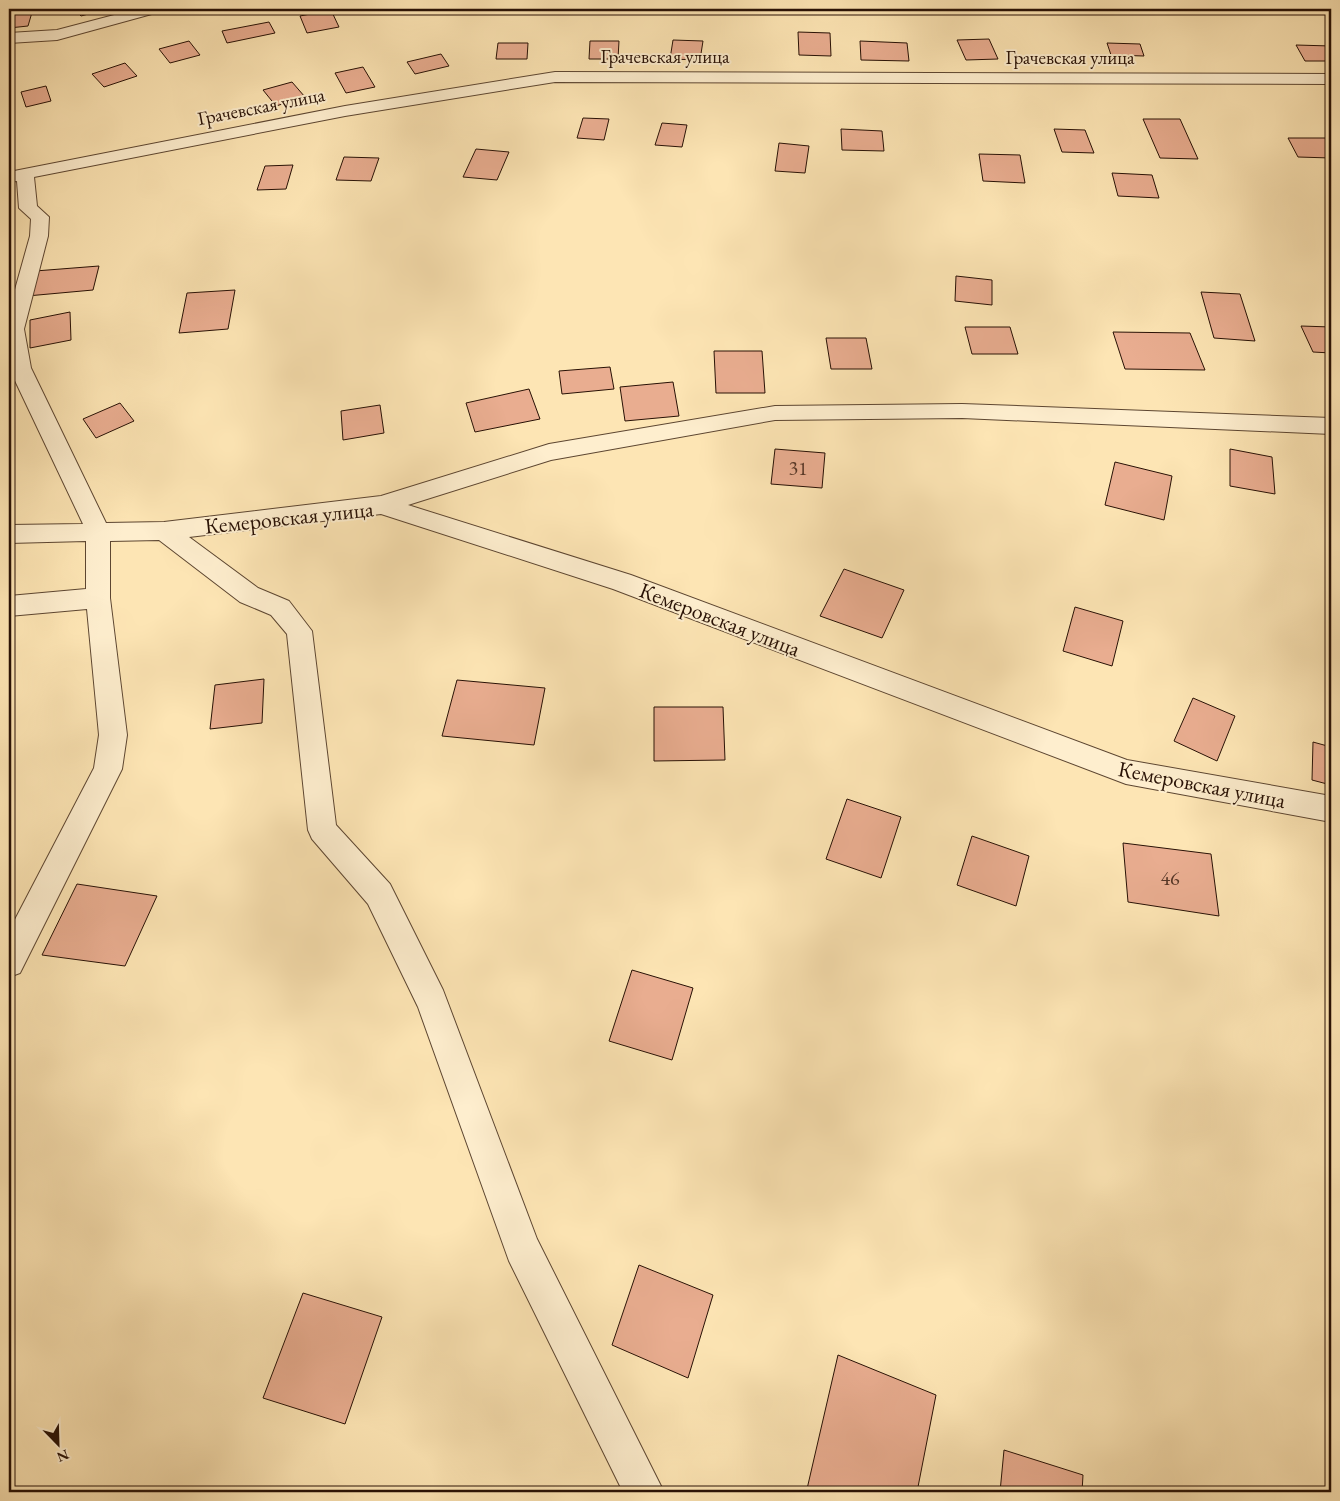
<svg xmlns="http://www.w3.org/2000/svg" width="1340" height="1501" font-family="'EB Garamond',serif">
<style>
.building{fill:#e9ad90;stroke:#281105}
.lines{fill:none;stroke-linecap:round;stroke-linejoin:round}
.minor-casing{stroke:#5d4631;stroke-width:2}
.minor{fill:#feeece;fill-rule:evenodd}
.labels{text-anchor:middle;stroke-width:4;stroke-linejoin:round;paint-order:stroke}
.far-street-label{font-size:19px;fill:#281105;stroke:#feeece}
.number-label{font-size:20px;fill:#583828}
.street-label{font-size:22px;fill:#281105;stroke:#feeece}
</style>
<rect width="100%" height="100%" fill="#fde5b4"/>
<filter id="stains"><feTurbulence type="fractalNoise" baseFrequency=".004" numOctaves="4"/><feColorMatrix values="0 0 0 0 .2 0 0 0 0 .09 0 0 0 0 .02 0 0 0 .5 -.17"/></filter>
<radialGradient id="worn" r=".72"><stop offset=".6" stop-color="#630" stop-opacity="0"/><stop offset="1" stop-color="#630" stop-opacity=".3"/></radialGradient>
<path class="building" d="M33 9 28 26 9 28V10Z
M74 9H107L81 16Z
M331 10 339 27 307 33 300 16Z
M269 22 275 33 227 43 222 31Z
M798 32 830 33 831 56 799 55Z
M989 39 998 59 966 60 957 40Z
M673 40 703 41 700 60 670 59Z
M189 41 200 55 170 63 159 49Z
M590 41H619L618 59H589Z
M860 41 907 43 909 61 861 60Z
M498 43H528L527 59H496Z
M1107 43 1140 44 1144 56 1111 55Z
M1296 45 1331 46V61H1305Z
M441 54 449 66 415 74 407 62Z
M125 63 137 76 104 87 92 74Z
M363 67 375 87 346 93 335 73Z
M292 82 305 97 276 106 263 90Z
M46 86 51 101 26 107 21 92Z
M583 118 609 119 604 140 577 138Z
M1143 119H1180L1198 159 1160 158Z
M662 123 687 125 682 147 655 145Z
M841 129 882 131 884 151 842 150Z
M1054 129 1085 130 1094 153 1062 152Z
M1288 138H1331V158L1298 157Z
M779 143 809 146 805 173 775 171Z
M476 149 509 152 497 180 463 177Z
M979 154 1020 155 1025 183 983 181Z
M344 157 379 158 371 181 336 180Z
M293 165 286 189 257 190 265 166Z
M1112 173 1152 175 1159 198 1118 196Z
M99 266 93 290 27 296 35 271Z
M956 276 992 280V305L955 301Z
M235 290 228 329 179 333 187 293Z
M1201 292 1240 294 1255 341 1214 338Z
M70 312 71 340 30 348V320Z
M1301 326 1331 327V353L1313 352Z
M965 327H1010L1018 354H972Z
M1113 332 1190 333 1205 370 1125 369Z
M826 338H866L872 369H831Z
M714 351H762L765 393H716Z
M610 367 614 389 562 394 559 371Z
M673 382 679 416 625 421 620 387Z
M529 389 540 419 475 432 466 403Z
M120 403 134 421 96 438 83 419Z
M380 405 384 433 343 440 341 411Z
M775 449 825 453 822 488 771 484Z
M1230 449 1272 457 1275 494 1230 486Z
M1115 462 1172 476 1164 520 1105 505Z
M844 569 904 590 882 638 820 616Z
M1075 607 1123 621 1112 666 1063 651Z
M264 679 262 723 210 729 215 685Z
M457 680 545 688 534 745 442 736Z
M1193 698 1235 716 1217 761 1174 741Z
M654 707H723L725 760 654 761Z
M1313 742 1331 747V785L1312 780Z
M847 799 901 817 881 878 826 859Z
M972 836 1029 856 1016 906 957 885Z
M1123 843 1211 854 1219 916 1128 902Z
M77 884 157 896 125 966 42 955Z
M632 970 693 988 672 1060 609 1041Z
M639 1265 713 1295 688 1378 612 1345Z
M303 1293 382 1317 345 1424 263 1398Z
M838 1355 936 1395 917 1492H815L807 1489Z
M1004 1450 1083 1475 1082 1492H1000Z"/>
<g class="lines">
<g class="minor-casing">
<path id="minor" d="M137 9H162L159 12 57 40 9 43V33L57 30Z
M555 72 1331 74V84L555 82 345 116 34 177 37 206 49 217 48 236 24 329 31 368 106 523 164 522 381 496 549 444 775 406 962 404 1331 418V434L962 418 775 420 551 460 408 505 631 575 1127 760 1331 796V822L1126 784 613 589 381 514 189 537 258 588 289 601 312 631 336 825 390 884 443 990 537 1239 664 1492H623L509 1261 418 1007 368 904 312 839 308 830 287 634 271 615 240 602 159 540 110 541V598L127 735 122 769 20 973 9 977V931L94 768 99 735 87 609 9 616V596L86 589V541L9 543V525L83 524 9 368V311L30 236 31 219 19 208 17 181 9 182V172L345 106Z"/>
</g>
<use href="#minor" class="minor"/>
</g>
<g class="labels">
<g class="far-street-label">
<text x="665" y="63">Грачевская улица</text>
<text x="1070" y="64">Грачевская улица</text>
<text transform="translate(261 106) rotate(-11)" y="7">Грачевская улица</text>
</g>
<g class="number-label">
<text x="798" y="475">31</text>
<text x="1170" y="885">46</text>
</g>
<g class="street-label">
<text transform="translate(289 517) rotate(-6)" y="8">Кемеровская улица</text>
<text transform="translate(720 619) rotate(21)" y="8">Кемеровская улица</text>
<text transform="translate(1202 784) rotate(11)" y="8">Кемеровская улица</text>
</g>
</g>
<rect width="1340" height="1501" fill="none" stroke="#fde5b4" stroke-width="30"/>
<rect x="10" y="10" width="1320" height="1481" fill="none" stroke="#281105" stroke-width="2.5"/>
<rect x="15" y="15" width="1310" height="1471" fill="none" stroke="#281105"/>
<g transform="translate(58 1444) rotate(157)" stroke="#feeece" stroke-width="4" paint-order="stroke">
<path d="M0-4L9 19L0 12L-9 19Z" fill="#281105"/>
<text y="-8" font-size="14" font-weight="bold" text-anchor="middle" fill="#281105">N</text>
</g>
<rect width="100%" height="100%" filter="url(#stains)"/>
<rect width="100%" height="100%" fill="url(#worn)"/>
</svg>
